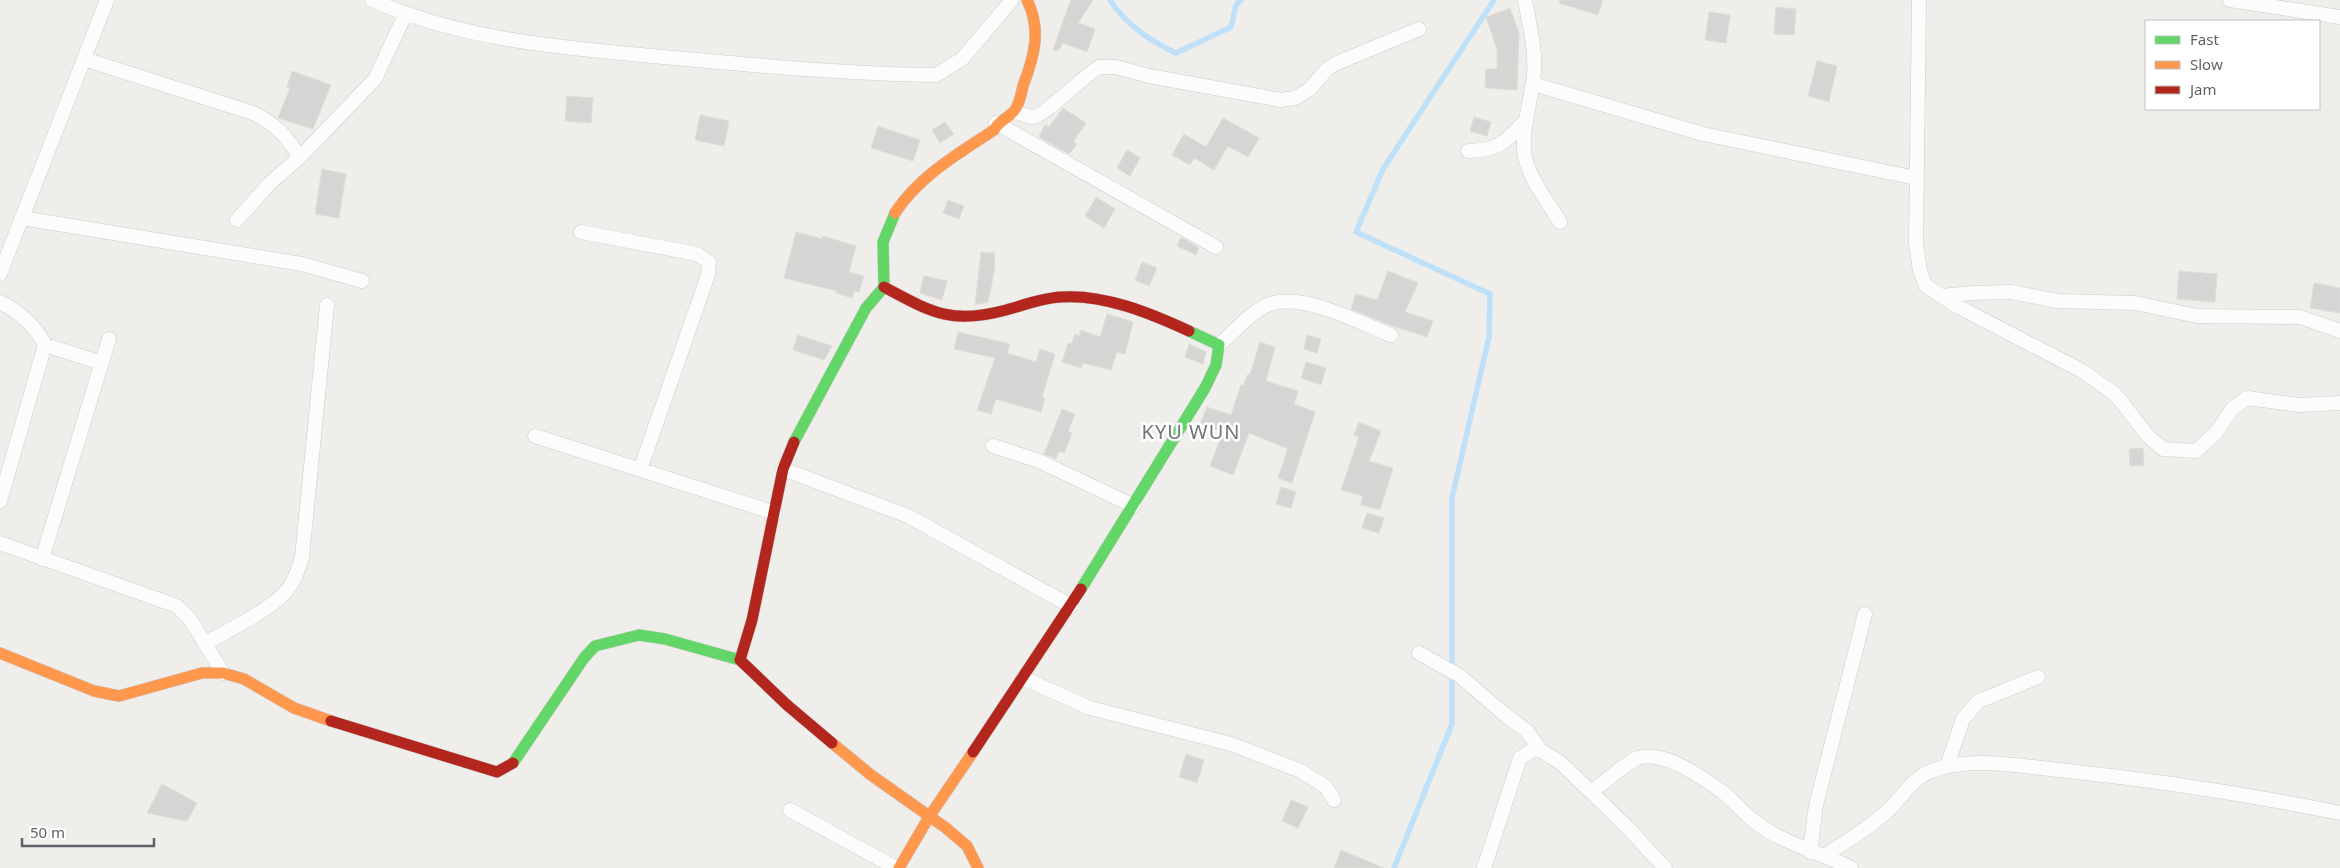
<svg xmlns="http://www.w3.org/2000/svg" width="2340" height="868" font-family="'Noto Sans',sans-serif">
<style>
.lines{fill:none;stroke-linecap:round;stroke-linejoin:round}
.stream{stroke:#bfe0f9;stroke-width:5.5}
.building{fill:#d6d5d3;stroke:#deddd9}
.street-casing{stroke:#cbcccc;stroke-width:15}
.fast-casing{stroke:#cacacb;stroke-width:12}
.slow-casing{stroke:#cacacb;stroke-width:12}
.jam-casing{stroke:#cacacb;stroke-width:12}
.street{stroke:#fdfcfc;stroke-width:14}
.fast{stroke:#63d668;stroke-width:11}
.slow{stroke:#ff974d;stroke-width:11}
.jam{stroke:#b3261e;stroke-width:11}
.labels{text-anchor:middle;stroke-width:5;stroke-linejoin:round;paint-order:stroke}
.quarter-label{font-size:20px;letter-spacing:1px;fill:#70757a;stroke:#fff}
</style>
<rect width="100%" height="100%" fill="#efeeea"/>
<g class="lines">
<path class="stream" d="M1110 0C1126 25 1149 40 1176 53L1231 27 1236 5 1241 0
M1394 868 1452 724V498L1489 337 1490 294 1356 232 1383 169 1494 0"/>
</g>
<path class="building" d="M1071 0H1093L1078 23 1095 29 1087 52 1063 43 1058 51 1053 49Z
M1560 0H1603L1598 15 1559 3Z
M1776 7 1796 9 1794 35 1774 34Z
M1510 8 1519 33 1517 90 1485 88 1486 69H1497V49L1486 17Z
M1709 12 1730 15 1726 43 1705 40Z
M1817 61 1837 66 1829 102 1808 96Z
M292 71 331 85 313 129 278 118 290 88 287 87Z
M567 96 593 98 591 123 565 121Z
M1063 108 1086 123 1073 142 1077 144 1069 154 1039 137 1045 125 1049 127Z
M700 115 729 121 724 146 695 140Z
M1474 117 1491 122 1487 136 1470 131Z
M1223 118 1259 138 1248 157 1228 146 1214 170 1194 158 1190 165 1172 155 1184 134 1206 147Z
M945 122 954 134 940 143 932 130Z
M878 126 920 140 913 161 871 148Z
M1127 150 1140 158 1130 176 1117 168Z
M322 169 346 174 339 218 315 214Z
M1096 197 1115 209 1104 228 1085 216Z
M948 200 964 206 959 219 943 213Z
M796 232 822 239 823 236 856 246 849 272 864 276 859 292 854 291 852 298 836 293 837 291 784 278Z
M1181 237 1199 248 1196 255 1177 246Z
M981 252 995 253 994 272 988 302 975 305Z
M1142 262 1157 268 1149 286 1135 280Z
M1388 271 1418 283 1405 312 1433 321 1427 337 1393 326 1351 309 1356 294 1377 300Z
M2179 271 2217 274 2215 302 2177 299Z
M924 276 947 281 942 300 920 293Z
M2314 283 2340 288V313L2310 308Z
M1107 314 1133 322 1125 354 1117 352 1111 370 1083 363 1081 368 1062 362 1068 343 1071 344 1075 334 1079 336 1081 330 1100 337Z
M958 332 1010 344 1007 353 1036 362 1040 349 1055 354 1042 398H1045L1041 412 996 399 991 414 977 410 995 358 954 349Z
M798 335 832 346 824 360 793 350Z
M1307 335 1321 339 1317 353 1304 349Z
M1260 342 1275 347 1266 381 1298 391 1294 404 1315 412 1292 483 1278 478 1288 449 1249 433 1233 475 1210 466 1223 432 1200 424 1207 407 1231 415 1241 385 1243 386 1248 374 1250 375Z
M1189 344 1206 352 1203 364 1185 357Z
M1306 362 1326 368 1321 385 1301 378Z
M1062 409 1075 414 1068 431 1072 433 1064 453 1059 451 1056 459 1044 454Z
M1359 422 1381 431 1369 461 1393 468 1380 510 1361 505 1363 496 1341 490 1359 437 1354 435Z
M2143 448 2144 465 2130 466 2129 449Z
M1281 487 1296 492 1291 508 1276 504Z
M1367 513 1384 518 1379 533 1362 528Z
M1186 754 1204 760 1197 783 1179 777Z
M162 784 197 803 187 821 147 813Z
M1291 800 1308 807 1298 828 1282 821Z
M1341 850 1384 868H1334Z"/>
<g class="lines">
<g class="street-casing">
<path id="street" d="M372 0C466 42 574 49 675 58 762 66 849 74 936 75L962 59 1012 0
M1525 0C1529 23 1536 50 1534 73 1532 97 1520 135 1525 157 1530 180 1548 202 1560 222
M1919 0 1916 243 1920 271 1926 286 1957 306 2084 372 2116 395 2148 436 2163 449 2196 451 2216 433 2232 409 2247 398 2299 405 2340 403
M2230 0 2340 17
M84 59 253 113C277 125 285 135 300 157
M1533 84 1703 134 1916 178
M1014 111C1020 113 1028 117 1033 117 1044 116 1085 75 1099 67H1116L1149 76 1281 100 1295 98 1310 89 1327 69 1337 63 1419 29
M996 123 1216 247
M1468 151C1501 150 1505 142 1526 120
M22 218 302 264 362 281
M237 220 270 183 300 157 375 79 405 15
M581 232 697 254 709 262 708 275 640 470
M0 274 107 0
M1942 296 1972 293 2011 292 2058 301 2135 303 2197 316 2300 317 2340 331
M0 302C20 312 35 325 45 345L0 501
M45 345 102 363
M1219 345C1234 332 1251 311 1270 304 1304 293 1358 322 1391 335
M535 436 775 513
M993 446 1039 461 1134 506
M783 469 908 516 1071 606
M0 543 177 606 190 619 223 673
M42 559 109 339
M206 643C228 630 273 609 288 589 296 579 298 569 302 557L327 305
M1419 653 1460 676 1504 714 1527 731 1540 750
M1023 678 1090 708 1231 744 1301 771 1326 787 1334 800
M1947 766 1963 719 1979 701 2038 677
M1592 792C1602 784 1626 762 1638 758 1665 750 1703 778 1724 793 1735 802 1744 814 1755 822 1784 844 1819 852 1851 868
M790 810 896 868
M1810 852 1816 805 1865 614
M1825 855C1846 842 1866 830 1884 814 1900 801 1912 778 1931 771 1971 756 2018 766 2059 770 2154 780 2247 794 2340 813
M1484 868 1520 758 1531 751 1540 750 1561 763 1627 827 1665 868"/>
</g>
<g class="fast-casing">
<path id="fast" d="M794 442 866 308 884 287 883 242 895 213
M1081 589 1205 388 1216 365 1219 345 1189 331
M513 763 584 658 595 646 639 635 665 639 740 660"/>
</g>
<g class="slow-casing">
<path id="slow" d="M895 213C919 176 958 154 994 130 999 120 1010 118 1016 108 1020 102 1021 94 1023 86 1034 57 1042 30 1027 0
M0 653 94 691 119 696 202 673H223L244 679 294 708 331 721
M832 743 871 775 946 828 967 846 978 868
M899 868 929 817 973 752"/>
</g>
<g class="jam-casing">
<path id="jam" d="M884 287C931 312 951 325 1006 310 1024 305 1042 298 1061 297 1104 294 1150 313 1189 331
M794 442 783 469 752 620 740 660 787 705 832 743
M331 721 497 772 513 763
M973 752 1081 589"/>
</g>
<use href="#street" class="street"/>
<use href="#fast" class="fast"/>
<use href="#slow" class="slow"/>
<use href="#jam" class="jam"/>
</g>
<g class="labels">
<g class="quarter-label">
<text x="1191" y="439">KYU WUN</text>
</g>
</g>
<rect x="2145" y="20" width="175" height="90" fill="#ffffff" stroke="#bfc1c3"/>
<rect x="2155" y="36" width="25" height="8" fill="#63d668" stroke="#bfc1c3"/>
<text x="2190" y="45" font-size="15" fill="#5f6368">Fast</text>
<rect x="2155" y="61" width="25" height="8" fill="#ff974d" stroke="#bfc1c3"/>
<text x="2190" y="70" font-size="15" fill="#5f6368">Slow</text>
<rect x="2155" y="86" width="25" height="8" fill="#b3261e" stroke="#bfc1c3"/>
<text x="2190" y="95" font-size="15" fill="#5f6368">Jam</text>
<path d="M22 838v8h132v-8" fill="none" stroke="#5f6368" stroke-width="2.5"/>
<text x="30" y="838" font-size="15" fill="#5f6368" stroke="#ffffff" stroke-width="4" paint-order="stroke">50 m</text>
</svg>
